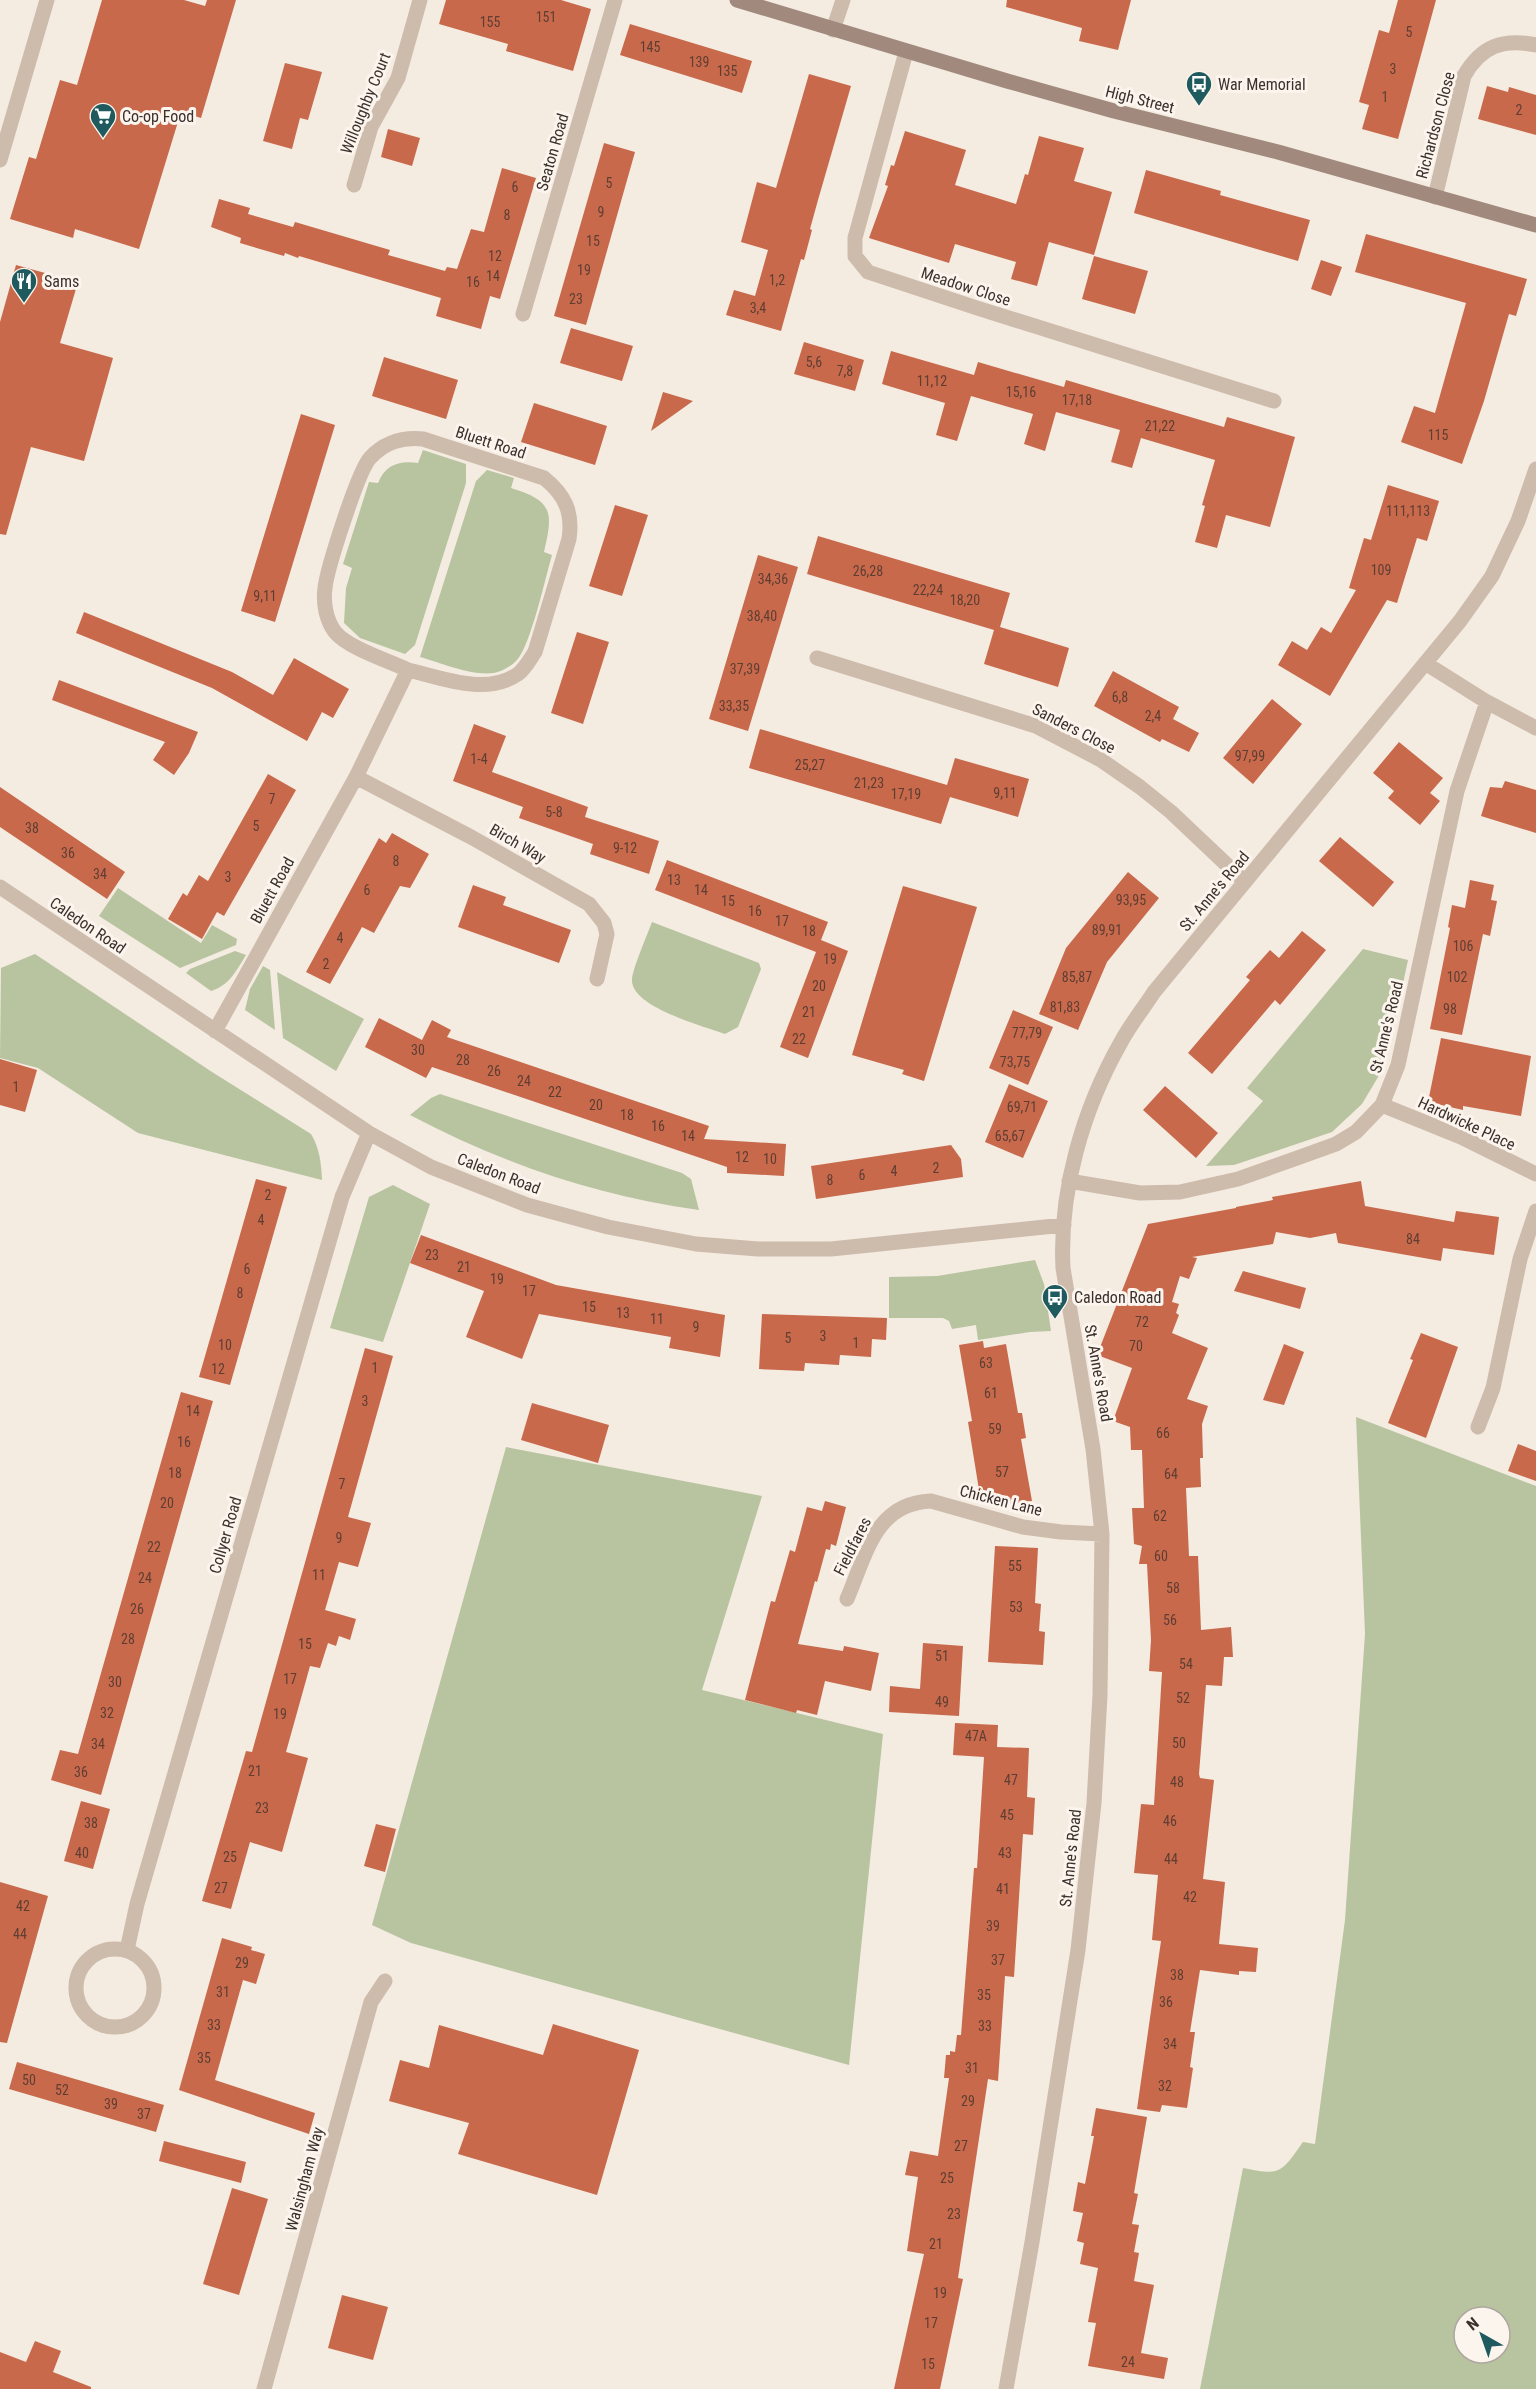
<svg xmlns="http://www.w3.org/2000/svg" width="1536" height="2389" font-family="'Roboto Condensed',sans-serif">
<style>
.green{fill:#b8c4a0;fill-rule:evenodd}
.building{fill:#c8694b}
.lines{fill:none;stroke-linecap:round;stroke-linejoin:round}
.street{stroke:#cdbbac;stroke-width:15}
.secondary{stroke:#a18a7d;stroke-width:15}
.labels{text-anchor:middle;stroke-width:6;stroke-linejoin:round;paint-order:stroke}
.number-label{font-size:14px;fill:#5e3e33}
.poi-label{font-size:16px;fill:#3b302b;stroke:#fbf5ee;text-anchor:start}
.street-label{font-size:16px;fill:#3b302b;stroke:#fbf5ee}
</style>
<rect width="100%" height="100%" fill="#f4ebe1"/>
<path class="green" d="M423 450 466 464V483L415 645 405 654 360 638 344 623 346 588 352 568 343 564 369 482 378 483C385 465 399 460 418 463Z
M487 470 514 478 511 488C554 501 553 513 544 552L552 555C545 579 531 644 517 660 512 666 500 672 493 673 472 676 441 663 420 657L476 481Z
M118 888 201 943 212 925 237 939 236 945 180 968 99 916Z
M652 922 759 963 761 969 738 1027 725 1034C703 1026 631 1007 632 980 632 970 648 933 652 922Z
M1363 949 1408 960 1391 1040 1378 1077 1362 1104 1332 1132 1234 1165 1206 1166 1263 1101 1247 1088Z
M235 951 246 955C236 971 230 985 211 991L186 973 190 969Z
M35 954 212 1072 311 1134C320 1149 321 1163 322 1180L138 1133 38 1068 0 1058 1 968Z
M263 966 270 970 275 1030 245 1010 250 989Z
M277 972 364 1019 336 1071 283 1038Z
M440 1094 682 1173 691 1179 699 1210C597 1196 501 1163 410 1115L431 1098Z
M393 1185 430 1204 383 1342 330 1328 369 1197Z
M1035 1260 1044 1284 1051 1331 1030 1332 978 1340 976 1325 952 1329 949 1321 943 1318H889V1277L937 1276Z
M1356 1417 1536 1486V2389H1200L1243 2168C1281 2176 1281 2173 1303 2142L1315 2144 1345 1920 1365 1634ZM1464 2317H1500V2353H1464Z
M506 1447 762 1496 702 1690 883 1734 849 2065 411 1943 372 1925Z"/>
<path class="building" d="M102 0H184L205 6 207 0H236L201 118 181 112 139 249 75 229 73 238 10 219 29 157 36 159 60 80 77 85Z
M446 0H561L591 9 573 71 506 51 508 44 439 24Z
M1007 0H1131L1118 50 1079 41 1082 28 1006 7Z
M1398 0H1436L1398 139 1362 129 1369 105 1359 102 1379 30 1389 33Z
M630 24 752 61 742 93 620 55Z
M285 63 322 72 308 120 300 118 292 149 263 141Z
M809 74 851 86 818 200 810 229 812 230 804 260 801 259 781 331 726 315 734 290 755 296 768 250 741 242 757 182 776 188Z
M1487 86 1508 92 1509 87 1536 95V135L1478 119Z
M388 129 420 138 412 166 381 157Z
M905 131 966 150 955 185 1016 204 1025 174 1028 175 1039 136 1084 148 1074 181 1112 192 1094 255 1049 242 1037 286 1011 279 1016 262 955 244 949 263 869 238 888 186 885 185 891 165 894 166Z
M604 143 635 152 586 325 554 316Z
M502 168 536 178 500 299 490 296 481 329 436 316 441 298 299 256 298 258 285 253 284 256 240 243 241 238 211 227 219 199 250 208 248 214 293 227 295 222 390 250 388 255 445 271 447 267 457 269 471 229 484 232Z
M1146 170 1221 191 1220 195 1310 220 1298 261 1134 213Z
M1366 234 1527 279 1516 316 1509 314 1484 401 1462 464 1401 442 1414 406 1435 413 1466 303 1355 272Z
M1094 256 1148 271 1135 314 1082 299Z
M1321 260 1342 267 1331 296 1311 289Z
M16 265 78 282 60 343 113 358 84 461 31 447 6 535 0 534V322Z
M571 328 633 346 622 381 560 363Z
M804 342 864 360 855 391 794 374Z
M891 351 974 375 978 362 1064 387 1066 380 1224 427 1227 417 1295 437 1270 527 1226 515 1217 548 1195 542 1205 506 1202 505 1215 460 1141 438 1132 468 1111 462 1120 430 1056 412 1045 451 1024 444 1033 414 971 396 957 441 936 435 945 403 882 384Z
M384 357 458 380 446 419 372 396Z
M663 392 693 401 651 431Z
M534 403 607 426 595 465 521 442Z
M301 414 335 425 275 622 241 611Z
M1388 485 1439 501 1427 541 1417 538 1397 603 1387 600 1330 696 1278 665 1292 641 1307 650 1321 627 1331 633 1356 590 1349 588 1364 538 1371 540Z
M615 505 648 515 622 596 589 586Z
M818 536 1010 593 1000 627 1069 648 1058 687 984 664 994 630 807 574Z
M758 555 798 567 748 731 709 719Z
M84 612 232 672 273 695 294 658 349 689 333 718 322 712 307 741 212 688 76 633Z
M577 632 609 642 583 724 551 713Z
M1113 671 1179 707 1173 719 1199 733 1189 752 1162 739 1160 742 1094 706Z
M59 680 198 732 189 753 174 775 153 760 165 742 52 700Z
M1272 699 1302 724 1253 784 1223 758Z
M474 724 506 736 492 772 588 807 585 817 659 841 649 874 590 854 593 844 519 818 523 807 453 781Z
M760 729 947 785 955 758 1029 779 1018 817 950 797 941 824 749 768Z
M1399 742 1443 778 1430 793 1440 801 1420 825 1388 798 1394 791 1373 773Z
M268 774 296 790 224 916 217 912 202 939 168 919 183 893 187 896 199 875 208 881Z
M1505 781 1536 790V833L1481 816 1490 787 1502 788Z
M0 787 125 872 107 899 0 827Z
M392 833 429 854 410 888 400 886 374 933 362 927 330 984 306 972 379 838 386 843Z
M1340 837 1394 882 1373 907 1319 861Z
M667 860 828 922 821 940 848 951 808 1058 780 1047 816 952 655 890Z
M1128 872 1159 898 1107 962 1078 1030 1039 1014 1066 948Z
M1470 880 1494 885 1491 900 1497 901 1490 936 1483 934 1462 1035 1430 1029 1450 928 1448 927 1452 905 1465 908Z
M473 885 506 897 503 905 571 930 559 963 458 927Z
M903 886 977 907 924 1081 902 1074 904 1070 852 1055Z
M1302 931 1326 950 1280 1005 1275 1000 1212 1074 1188 1053 1250 980 1246 977 1270 950 1279 958Z
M1013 1010 1053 1027 1028 1085 989 1068Z
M379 1018 422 1040 432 1020 451 1030 447 1037 709 1126 704 1139 786 1144 784 1176 727 1173V1167L432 1067 426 1078 365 1047Z
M1441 1038 1531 1056 1521 1116 1463 1106V1110L1428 1102Z
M0 1059 37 1070 25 1112 0 1105Z
M1009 1084 1048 1101 1023 1158 985 1142Z
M1165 1086 1218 1133 1196 1158 1143 1110Z
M951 1145 961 1159 963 1177 816 1199 811 1166Z
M256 1179 287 1187 230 1385 199 1377Z
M1361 1181 1365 1206 1454 1222 1456 1211 1499 1217 1494 1255 1443 1248 1441 1261 1338 1243 1336 1233 1310 1238 1276 1232 1273 1244 1192 1257 1197 1258 1189 1279 1180 1276 1172 1302 1179 1304 1176 1313 1179 1315 1172 1333 1208 1348 1187 1399 1208 1406 1202 1424 1203 1458H1200L1201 1487 1186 1488 1189 1556H1198L1201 1630 1231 1627 1233 1657H1224L1222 1686 1206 1685 1199 1774 1200 1778 1214 1780 1203 1879 1225 1882 1219 1944 1258 1948 1256 1972 1239 1971V1975L1200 1970 1190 2032H1195L1190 2067 1193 2068 1187 2108 1162 2105 1160 2112 1137 2109 1161 1941 1152 1940 1158 1875 1134 1873 1141 1804 1154 1805 1162 1672 1149 1671 1151 1640 1147 1564H1139L1142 1546 1134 1544 1132 1508H1144L1142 1450H1131L1130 1427 1113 1421 1132 1368 1097 1355 1148 1224 1236 1208V1207L1273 1200 1272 1197Z
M421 1235 556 1285 725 1315 720 1357 669 1348 671 1337 539 1314 522 1359 466 1337 484 1291 410 1263Z
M1243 1271 1306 1288 1300 1309 1234 1291Z
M762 1314 887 1318 886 1340 872 1339 871 1357 840 1355 839 1365 805 1363 804 1371 759 1369Z
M1421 1333 1458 1347 1426 1438 1388 1423 1413 1360 1410 1359Z
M983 1341 984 1348 1006 1344 1018 1413H1022L1026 1438 1021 1439 1032 1501 998 1507 996 1494 980 1496 968 1422 972 1421 959 1345Z
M1284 1344 1304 1352 1284 1405 1263 1400Z
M365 1348 393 1356 348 1517 371 1523 358 1567 339 1562 325 1610 356 1619 350 1640 339 1636 336 1646 328 1643 320 1668 310 1666 286 1752 308 1758 282 1852 250 1842 231 1909 202 1901 246 1751 252 1752Z
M181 1392 213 1401 101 1795 51 1780 60 1750 78 1754Z
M532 1403 609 1425 598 1463 521 1440Z
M1518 1444 1536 1451V1481L1508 1471Z
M825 1501 846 1507 836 1546 831 1544 830 1550 826 1549 817 1582 815 1581 798 1644 843 1651 844 1646 879 1653 871 1691 825 1681 817 1715 797 1710 796 1713 745 1700 771 1601 775 1602 790 1550 795 1552 807 1507 822 1511Z
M995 1546 1038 1548 1035 1603 1041 1604 1039 1631 1045 1632 1043 1665 988 1662Z
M923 1643 963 1646 959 1716 889 1712 890 1686 920 1689Z
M955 1723 998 1725 997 1747 1029 1748 1027 1797 1035 1798 1033 1835 1023 1834 1014 1977 1005 1976 998 2081 988 2079 958 2278 963 2279 940 2389H894L924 2254 907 2251 918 2177 905 2175 910 2151 938 2156 949 2078H944L946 2055H950V2051L955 2052 957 2035H961L974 1868H977L984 1757 953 1755Z
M81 1801 110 1809 93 1869 64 1861Z
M376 1824 396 1829 385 1872 364 1866Z
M0 1882 48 1896 7 2043 0 2042Z
M222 1938 252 1947 251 1950 265 1954 256 1984 243 1980 215 2080 315 2113 309 2134 179 2090Z
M553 2024 639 2050 597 2195 458 2154 469 2123 389 2101 400 2060 429 2068 439 2025 543 2055Z
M17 2062 164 2105 156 2132 9 2089Z
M1096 2108 1147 2117 1134 2193 1138 2194 1132 2224 1139 2225 1134 2252 1139 2253 1134 2281 1154 2285 1141 2353 1168 2358 1164 2379 1088 2366 1096 2323 1088 2322 1098 2268 1080 2264 1084 2243 1077 2241 1083 2213 1073 2211 1078 2182 1085 2184 1094 2136H1091Z
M164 2141 246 2162 241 2183 159 2161Z
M232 2188 268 2199 239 2295 203 2284Z
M342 2295 388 2307 373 2360 328 2348Z
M35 2341 61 2351 53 2372 91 2387V2389H0V2352L26 2362Z"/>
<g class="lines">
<path class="street" d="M833 30 843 0
M906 52 855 238V256L868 272 977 308 1274 401
M0 160 47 0
M354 185 371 127 398 78 420 0
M1435 197 1464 76C1481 46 1503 38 1536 45
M523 314 615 0
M817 658 1036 726 1101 760 1140 787 1171 812 1245 882
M1487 702 1536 728
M356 777 471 837 589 904 604 923 607 934 597 979
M0 887 369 1133 431 1167 527 1205 608 1227 696 1244 758 1249H831L1064 1225
M215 1031 356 777 408 670C389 661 348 648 335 632 326 620 323 603 325 588 327 569 358 471 370 458 385 442 402 437 423 439L544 478C565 495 573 512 569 539L535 652C530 659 525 669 518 674 486 696 442 678 408 670
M1382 1105 1461 1137 1536 1174
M1069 1181 1140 1193 1180 1192 1238 1179 1300 1157 1336 1144 1356 1132 1382 1105 1398 1065 1457 791 1487 702 1425 663
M1478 1427 1493 1388 1520 1259 1536 1211
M847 1599C866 1555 875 1503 931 1501L1023 1527 1061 1532 1102 1534
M76 1988a39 39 0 1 1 78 0a39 39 0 1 1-78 0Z
M127 1950 137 1904 342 1197 369 1133
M264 2389 371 2002 385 1981
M1006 2389 1032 2242 1078 1950 1094 1803 1100 1695 1102 1534 1093 1449 1063 1268C1059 1191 1083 1109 1121 1042 1130 1025 1143 1009 1154 992L1460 621 1492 576 1518 521 1536 469"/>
<path class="secondary" d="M737 0 1007 81 1114 111 1278 152 1536 225"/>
</g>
<defs>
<g id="bus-pin" transform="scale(1.35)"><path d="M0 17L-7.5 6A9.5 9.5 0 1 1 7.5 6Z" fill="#1f5a5e" stroke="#fbf5ee"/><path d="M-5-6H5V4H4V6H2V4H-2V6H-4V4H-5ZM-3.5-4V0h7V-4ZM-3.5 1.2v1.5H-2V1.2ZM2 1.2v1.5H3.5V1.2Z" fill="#fff"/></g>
<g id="supermarket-pin" transform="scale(1.35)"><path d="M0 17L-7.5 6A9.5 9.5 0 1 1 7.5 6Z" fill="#1f5a5e" stroke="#fbf5ee"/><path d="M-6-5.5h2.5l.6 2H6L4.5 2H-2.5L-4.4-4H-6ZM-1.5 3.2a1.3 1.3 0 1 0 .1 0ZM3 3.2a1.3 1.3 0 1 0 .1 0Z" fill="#fff"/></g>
<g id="restaurant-pin" transform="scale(1.35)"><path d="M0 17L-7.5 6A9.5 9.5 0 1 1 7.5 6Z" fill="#1f5a5e" stroke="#fbf5ee"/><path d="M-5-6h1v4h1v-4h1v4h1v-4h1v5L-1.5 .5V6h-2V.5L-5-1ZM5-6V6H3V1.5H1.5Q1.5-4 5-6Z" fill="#fff"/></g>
</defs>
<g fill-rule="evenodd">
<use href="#bus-pin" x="1199" y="84"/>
<use href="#supermarket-pin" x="103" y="116"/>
<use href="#restaurant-pin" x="24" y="281"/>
<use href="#bus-pin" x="1055" y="1297"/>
</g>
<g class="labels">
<g class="number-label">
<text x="546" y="22">151</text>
<text x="490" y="27">155</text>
<text x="1409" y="37">5</text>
<text x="650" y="52">145</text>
<text x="699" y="67">139</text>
<text x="1393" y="74">3</text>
<text x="727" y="76">135</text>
<text x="1385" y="102">1</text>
<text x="1519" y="115">2</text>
<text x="609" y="188">5</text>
<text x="515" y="192">6</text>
<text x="601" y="217">9</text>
<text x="507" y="220">8</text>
<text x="593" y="246">15</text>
<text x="495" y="261">12</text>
<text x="584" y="275">19</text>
<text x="493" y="281">14</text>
<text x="777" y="285">1,2</text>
<text x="473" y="287">16</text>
<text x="576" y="304">23</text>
<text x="758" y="313">3,4</text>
<text x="814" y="367">5,6</text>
<text x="845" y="376">7,8</text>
<text x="932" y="386">11,12</text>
<text x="1021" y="397">15,16</text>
<text x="1077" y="405">17,18</text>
<text x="1160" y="431">21,22</text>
<text x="1438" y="440">115</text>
<text x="1408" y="516">111,113</text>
<text x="1381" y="575">109</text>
<text x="868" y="576">26,28</text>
<text x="773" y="584">34,36</text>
<text x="928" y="595">22,24</text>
<text x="265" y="601">9,11</text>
<text x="965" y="605">18,20</text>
<text x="762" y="621">38,40</text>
<text x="745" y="674">37,39</text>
<text x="1120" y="702">6,8</text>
<text x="734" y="711">33,35</text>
<text x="1153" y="721">2,4</text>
<text x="1250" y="761">97,99</text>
<text x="479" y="764">1-4</text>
<text x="810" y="770">25,27</text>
<text x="869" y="788">21,23</text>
<text x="1005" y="798">9,11</text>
<text x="906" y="799">17,19</text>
<text x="272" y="804">7</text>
<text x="554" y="817">5-8</text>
<text x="256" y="831">5</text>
<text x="32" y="833">38</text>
<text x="625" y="853">9-12</text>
<text x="68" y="858">36</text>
<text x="396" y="866">8</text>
<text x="100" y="879">34</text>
<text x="228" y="882">3</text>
<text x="674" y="885">13</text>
<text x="367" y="895">6</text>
<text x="701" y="895">14</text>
<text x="1131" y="905">93,95</text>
<text x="728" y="906">15</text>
<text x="755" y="916">16</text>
<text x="782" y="926">17</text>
<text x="1107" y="935">89,91</text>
<text x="809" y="936">18</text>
<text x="340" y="943">4</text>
<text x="1463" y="951">106</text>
<text x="830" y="964">19</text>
<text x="326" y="969">2</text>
<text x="1077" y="982">85,87</text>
<text x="1457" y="982">102</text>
<text x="819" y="991">20</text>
<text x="1065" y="1012">81,83</text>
<text x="1450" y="1014">98</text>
<text x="809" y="1017">21</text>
<text x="1027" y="1038">77,79</text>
<text x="799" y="1044">22</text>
<text x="418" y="1055">30</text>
<text x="463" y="1065">28</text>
<text x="1015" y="1067">73,75</text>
<text x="494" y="1076">26</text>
<text x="524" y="1086">24</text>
<text x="16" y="1092">1</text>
<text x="555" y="1097">22</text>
<text x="596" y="1110">20</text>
<text x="1022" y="1112">69,71</text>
<text x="627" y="1120">18</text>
<text x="658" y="1131">16</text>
<text x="688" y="1141">14</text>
<text x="1010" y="1141">65,67</text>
<text x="742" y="1162">12</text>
<text x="770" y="1164">10</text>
<text x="936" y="1173">2</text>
<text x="894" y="1176">4</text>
<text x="862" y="1180">6</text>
<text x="830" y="1185">8</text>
<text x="268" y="1200">2</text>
<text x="261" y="1225">4</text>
<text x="1413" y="1244">84</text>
<text x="432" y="1260">23</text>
<text x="464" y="1272">21</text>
<text x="247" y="1274">6</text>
<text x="497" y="1284">19</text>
<text x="529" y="1296">17</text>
<text x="240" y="1298">8</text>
<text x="589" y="1312">15</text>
<text x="623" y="1318">13</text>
<text x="657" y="1324">11</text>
<text x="1142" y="1327">72</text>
<text x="696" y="1332">9</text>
<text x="823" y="1341">3</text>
<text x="788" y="1343">5</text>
<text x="856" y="1348">1</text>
<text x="225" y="1350">10</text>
<text x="1136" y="1351">70</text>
<text x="986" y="1368">63</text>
<text x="375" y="1373">1</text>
<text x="218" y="1374">12</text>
<text x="991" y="1398">61</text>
<text x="365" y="1406">3</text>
<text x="193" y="1416">14</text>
<text x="995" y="1434">59</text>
<text x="1163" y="1438">66</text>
<text x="184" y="1447">16</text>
<text x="1002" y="1477">57</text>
<text x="175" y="1478">18</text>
<text x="1171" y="1479">64</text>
<text x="342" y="1489">7</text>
<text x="167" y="1508">20</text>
<text x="1160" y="1521">62</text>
<text x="339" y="1543">9</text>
<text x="154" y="1552">22</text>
<text x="1161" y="1561">60</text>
<text x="1015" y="1571">55</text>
<text x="319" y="1580">11</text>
<text x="145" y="1583">24</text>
<text x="1173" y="1593">58</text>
<text x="1016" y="1612">53</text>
<text x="137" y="1614">26</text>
<text x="1170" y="1625">56</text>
<text x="128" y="1644">28</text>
<text x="305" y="1649">15</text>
<text x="942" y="1661">51</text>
<text x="1186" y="1669">54</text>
<text x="290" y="1684">17</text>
<text x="115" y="1687">30</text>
<text x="1183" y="1703">52</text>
<text x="942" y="1707">49</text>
<text x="107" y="1718">32</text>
<text x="280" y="1719">19</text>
<text x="976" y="1741">47A</text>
<text x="1179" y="1748">50</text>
<text x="98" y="1749">34</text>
<text x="255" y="1776">21</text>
<text x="81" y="1777">36</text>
<text x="1011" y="1785">47</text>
<text x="1177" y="1787">48</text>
<text x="262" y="1813">23</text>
<text x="1007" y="1820">45</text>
<text x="1170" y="1826">46</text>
<text x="91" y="1828">38</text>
<text x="82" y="1858">40</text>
<text x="1005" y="1858">43</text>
<text x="230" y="1862">25</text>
<text x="1171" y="1864">44</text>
<text x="221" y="1893">27</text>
<text x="1003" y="1894">41</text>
<text x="1190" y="1902">42</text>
<text x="23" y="1911">42</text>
<text x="993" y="1931">39</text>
<text x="20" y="1939">44</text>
<text x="998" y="1965">37</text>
<text x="242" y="1968">29</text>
<text x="1177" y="1980">38</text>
<text x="223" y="1997">31</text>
<text x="984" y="2000">35</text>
<text x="1166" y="2007">36</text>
<text x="214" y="2030">33</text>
<text x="985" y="2031">33</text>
<text x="1170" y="2049">34</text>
<text x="204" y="2063">35</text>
<text x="972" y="2073">31</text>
<text x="29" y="2085">50</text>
<text x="1165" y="2091">32</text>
<text x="62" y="2095">52</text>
<text x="968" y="2106">29</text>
<text x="111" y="2109">39</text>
<text x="144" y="2119">37</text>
<text x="961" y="2151">27</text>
<text x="947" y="2183">25</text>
<text x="954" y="2219">23</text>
<text x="936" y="2249">21</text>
<text x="940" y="2298">19</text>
<text x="931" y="2328">17</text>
<text x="1128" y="2367">24</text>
<text x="928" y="2369">15</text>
</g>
<g class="poi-label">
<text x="1218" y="90">War Memorial</text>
<text x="122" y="122">Co-op Food</text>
<text x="44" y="287">Sams</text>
<text x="1074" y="1303">Caledon Road</text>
</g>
<g class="street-label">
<text transform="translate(1140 99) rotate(14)" y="6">High Street</text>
<text transform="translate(365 103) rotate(-68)" y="6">Willoughby Court</text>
<text transform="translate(1435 125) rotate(-75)" y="6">Richardson Close</text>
<text transform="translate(552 152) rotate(-74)" y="6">Seaton Road</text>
<text transform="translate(966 286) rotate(18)" y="6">Meadow Close</text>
<text transform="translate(491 442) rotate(18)" y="6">Bluett Road</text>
<text transform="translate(1074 728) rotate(27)" y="6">Sanders Close</text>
<text transform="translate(518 843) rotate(30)" y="6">Birch Way</text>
<text transform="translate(272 890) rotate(-61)" y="6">Bluett Road</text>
<text transform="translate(1214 891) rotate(-50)" y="6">St. Anne's Road</text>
<text transform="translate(88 925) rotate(34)" y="6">Caledon Road</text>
<text transform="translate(1386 1027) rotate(-76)" y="6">St Anne's Road</text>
<text transform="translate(1467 1123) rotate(25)" y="6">Hardwicke Place</text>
<text transform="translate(499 1173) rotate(21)" y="6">Caledon Road</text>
<text transform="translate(1099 1373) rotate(80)" y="6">St. Anne's Road</text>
<text transform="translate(1001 1500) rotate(14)" y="6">Chicken Lane</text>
<text transform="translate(225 1535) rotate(-74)" y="6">Collyer Road</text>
<text transform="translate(852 1546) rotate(-63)" y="6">Fieldfares</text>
<text transform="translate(1070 1858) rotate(-84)" y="6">St. Anne's Road</text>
<text transform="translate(304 2179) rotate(-75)" y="6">Walsingham Way</text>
</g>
</g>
<g transform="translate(1482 2335) rotate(320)"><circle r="28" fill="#fbf5ee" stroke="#aea6a0" stroke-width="1.5"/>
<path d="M0-4.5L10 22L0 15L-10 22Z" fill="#1f5a5e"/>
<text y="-9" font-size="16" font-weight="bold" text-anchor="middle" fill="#3b302b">N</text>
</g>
</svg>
